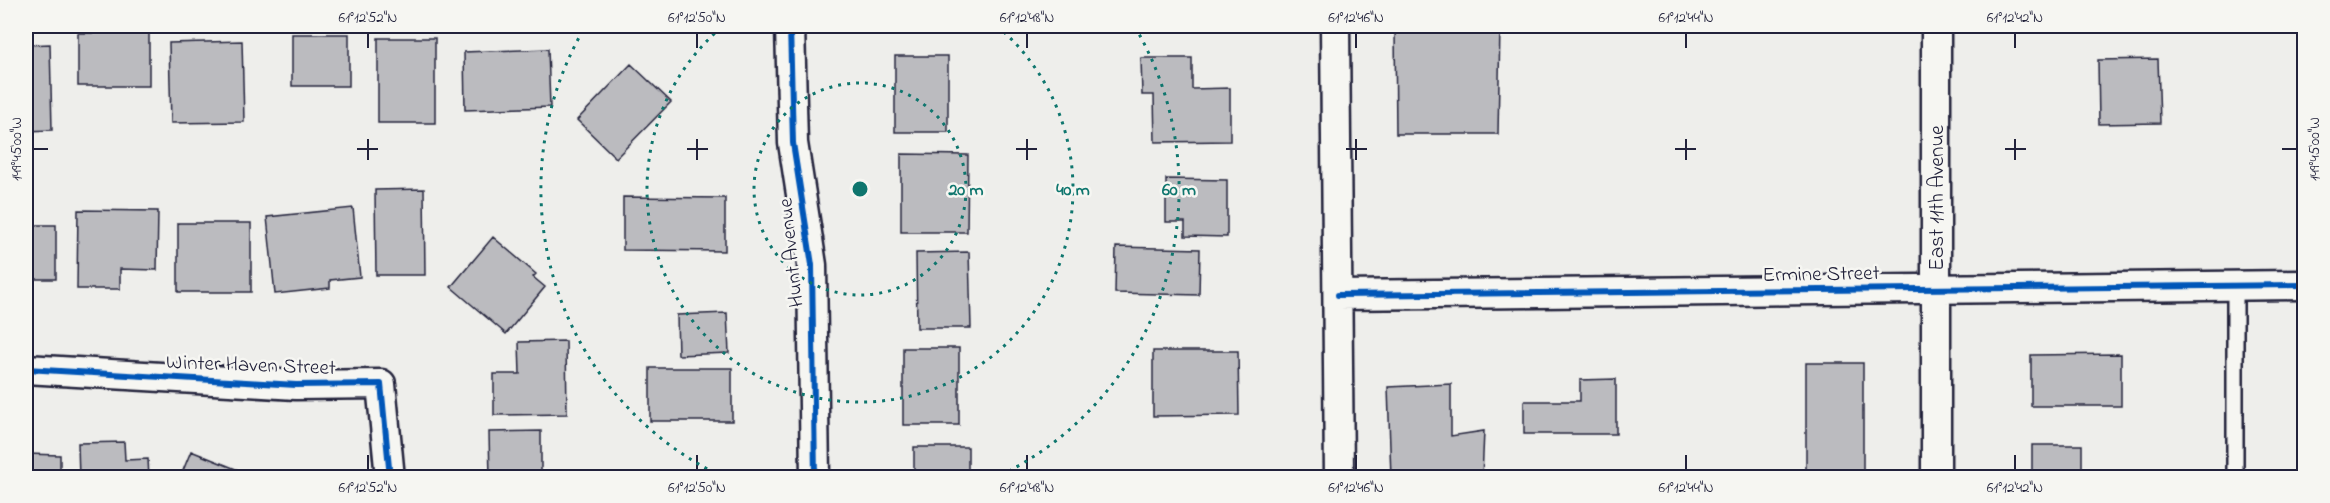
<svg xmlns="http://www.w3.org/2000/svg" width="2330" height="503" font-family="'Indie Flower',sans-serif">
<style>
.building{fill:#bbbbbf;stroke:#22223b;stroke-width:1.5}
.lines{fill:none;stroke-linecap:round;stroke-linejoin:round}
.service-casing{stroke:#22223b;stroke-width:20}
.minor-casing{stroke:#22223b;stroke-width:33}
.service{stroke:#f6f6f2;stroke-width:15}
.minor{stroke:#f6f6f2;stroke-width:28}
.cycleway-casing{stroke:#f6f6f2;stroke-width:10}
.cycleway{stroke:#0057b8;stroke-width:6}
.ticks{fill:none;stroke:#22223b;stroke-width:2}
.ring{fill:none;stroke:#0f766e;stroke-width:3;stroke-dasharray:3 6}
.labels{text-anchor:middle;stroke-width:5;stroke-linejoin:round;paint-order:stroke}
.street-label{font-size:21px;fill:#22223b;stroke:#f6f6f2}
.centre{fill:#0f766e;stroke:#f6f6f2;stroke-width:3}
.ring-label{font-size:18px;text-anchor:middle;font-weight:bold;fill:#0f766e;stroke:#f6f6f2;stroke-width:5;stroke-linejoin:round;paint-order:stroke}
.neatline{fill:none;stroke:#22223b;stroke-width:2}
.ticks-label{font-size:15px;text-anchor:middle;fill:#22223b}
</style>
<rect width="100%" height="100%" fill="#eeeeeb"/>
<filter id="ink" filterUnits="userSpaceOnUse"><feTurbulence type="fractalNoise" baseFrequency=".0167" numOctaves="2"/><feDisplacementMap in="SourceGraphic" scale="12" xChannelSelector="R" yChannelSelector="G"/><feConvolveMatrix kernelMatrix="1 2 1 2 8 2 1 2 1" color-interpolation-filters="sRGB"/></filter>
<g filter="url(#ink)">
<path class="building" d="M887 26H944V34H887Z
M1395 26H1500L1498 134H1396Z
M78 33H149V86H78Z
M292 34H349V86H292Z
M378 38H435V123H378Z
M242 41 244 122 171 123 169 43Z
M50 44 52 130 26 131V45Z
M548 49 550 107 465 110 464 52Z
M895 56H948V132H895Z
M1141 58H1192V89L1230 88V141L1155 142 1154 95H1142Z
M2158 59 2160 123 2099 124 2098 60Z
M631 64 671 102 616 158 577 120Z
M901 154 968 155 967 232H901Z
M1166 179 1227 180V237L1185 236V222H1166Z
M424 189 425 275H376L375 190Z
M623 197 725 198V251L623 250Z
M353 208 360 277 330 280V288L275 294 267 217Z
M78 210 158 211 157 270 120 269V289H77Z
M178 223H251V292H178Z
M26 225H56V279H26Z
M493 237 536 274 533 277 545 287 506 334 451 287Z
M1116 247 1200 249 1199 295 1115 293Z
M969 252 971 328H917L916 253Z
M727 313 729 353 678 355 677 315Z
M566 341 567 414 494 415V374H520L519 342Z
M903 348H959V425H903Z
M1153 351H1238L1239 415 1153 416Z
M2121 354V406H2031V355Z
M1806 363H1863V478H1806Z
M650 368H732V421H650Z
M1616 379V434H1524V401H1580V380Z
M1451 384V436L1484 431 1482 478H1391L1388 387Z
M541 431V478H490L489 432Z
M124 442 125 460 148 459 149 478H79L78 443Z
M2032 445H2082V478H2032Z
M914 447H968V478H914Z
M191 451 258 478H180Z
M26 454 60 455V478H26Z"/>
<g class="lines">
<g class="service-casing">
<path id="service" d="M2235 478V286"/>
</g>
<g class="minor-casing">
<path id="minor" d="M790 26 793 143 812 265 815 478
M1335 26 1339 478
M1936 26V478
M1338 295 2304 285
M26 369 296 385 381 384 390 478"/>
</g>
<use href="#service" class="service"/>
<use href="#minor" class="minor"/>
<g class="cycleway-casing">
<path id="cycleway" d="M790 26 793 143 812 265 815 478
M1338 295 2304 285
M26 369 296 385 381 384 390 478"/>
</g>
<use href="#cycleway" class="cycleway"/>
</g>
</g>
<path class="ticks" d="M368 33V48M697 33V48M1027 33V48M1356 33V48M1686 33V48M2015 33V48M368 139V160M697 139V160M1027 139V160M1356 139V160M1686 139V160M2015 139V160M33 149H48M357 149H378M687 149H708M1016 149H1037M1346 149H1367M1675 149H1696M2005 149H2026M2282 149H2297M368 455V470M697 455V470M1027 455V470M1356 455V470M1686 455V470M2015 455V470"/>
<g class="ring">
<circle cx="860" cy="189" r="106"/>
<path d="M997 26A213 213 0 1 1 723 26"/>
<path d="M723 477A319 319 0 0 1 585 27M1135 27A319 319 0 0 1 997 477"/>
</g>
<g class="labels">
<g class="street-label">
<text transform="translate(1936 198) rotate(-90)" y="7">East 11th Avenue</text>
<text transform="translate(790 253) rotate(-96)" y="7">Hunt Avenue</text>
<text transform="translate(1821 273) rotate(-1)" y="7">Ermine Street</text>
<text transform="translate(251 364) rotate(2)" y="7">Winter Haven Street</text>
</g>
</g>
<circle cx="860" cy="189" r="9" class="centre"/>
<g class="ring-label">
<text x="966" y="195">20 m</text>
<text x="1073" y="195">40 m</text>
<text x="1179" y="195">60 m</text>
</g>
<rect width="2330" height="503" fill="none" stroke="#f6f6f2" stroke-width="66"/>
<rect x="33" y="33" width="2264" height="437" class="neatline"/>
<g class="ticks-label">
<text x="368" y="22">61°12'52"N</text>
<text x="697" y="22">61°12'50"N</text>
<text x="1027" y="22">61°12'48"N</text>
<text x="1356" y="22">61°12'46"N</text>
<text x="1686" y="22">61°12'44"N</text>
<text x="2015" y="22">61°12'42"N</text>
<text transform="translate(2314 149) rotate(-90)" y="5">149°45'00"W</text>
<text transform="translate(16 149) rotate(-90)" y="5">149°45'00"W</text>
<text x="368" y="492">61°12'52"N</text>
<text x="697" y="492">61°12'50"N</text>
<text x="1027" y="492">61°12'48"N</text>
<text x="1356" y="492">61°12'46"N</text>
<text x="1686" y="492">61°12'44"N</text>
<text x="2015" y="492">61°12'42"N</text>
</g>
</svg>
